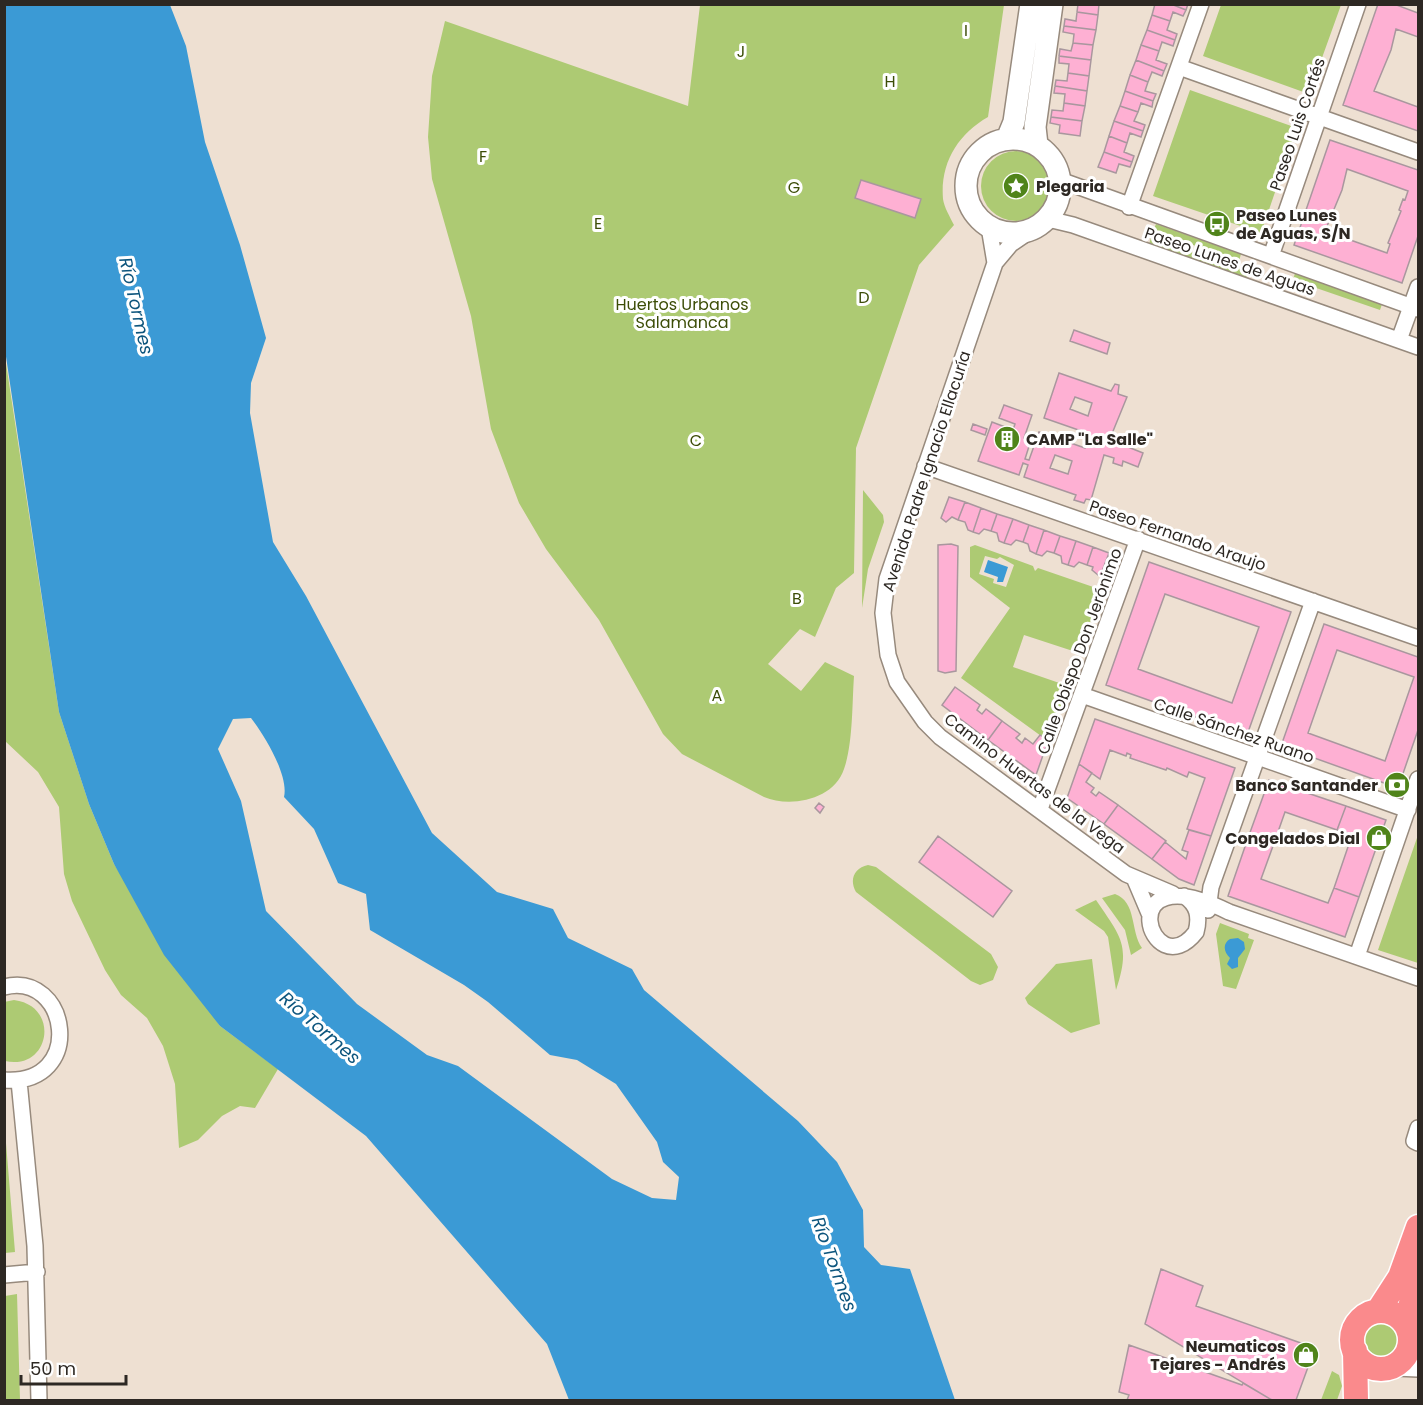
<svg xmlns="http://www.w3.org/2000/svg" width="1423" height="1405" font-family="Poppins,sans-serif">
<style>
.green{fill:#adca73;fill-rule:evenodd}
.water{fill:#3b9ad5;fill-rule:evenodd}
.building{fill:#feb0d3;stroke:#a9979e;stroke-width:1.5;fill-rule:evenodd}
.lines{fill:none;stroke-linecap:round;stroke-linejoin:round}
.minor-casing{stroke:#978a7d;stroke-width:18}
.secondary-casing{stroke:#978a7d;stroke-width:24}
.trunk-casing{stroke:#fff;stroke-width:27}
.minor{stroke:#fff;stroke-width:15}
.secondary{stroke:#fff;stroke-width:21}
.trunk{stroke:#fa8a8c;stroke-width:24}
.labels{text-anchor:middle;stroke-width:6;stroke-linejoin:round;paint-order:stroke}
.park-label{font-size:16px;fill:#3c4d07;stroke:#fff}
.street-label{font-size:16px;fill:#2d2823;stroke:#fff}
.poi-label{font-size:16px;font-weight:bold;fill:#2d2823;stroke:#fff;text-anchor:start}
.water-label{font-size:18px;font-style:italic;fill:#0d557d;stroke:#fff}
</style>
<rect width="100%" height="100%" fill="#eee0d2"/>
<path class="green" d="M700 5H1004L988 117C958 134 940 163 943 199 944 207 950 217 954 225L919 265 856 448 854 573 836 588 815 637 800 629 768 664 801 691 825 662 854 676C852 704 853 744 844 769 834 800 790 808 764 797L682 754 663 734 599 620 546 549 519 503 491 429 471 316 432 179 428 137 432 76 445 21 688 106Z
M1221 5H1341L1309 94 1203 56Z
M1190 90 1297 128 1261 233 1153 196Z
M981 186a35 35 0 1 1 70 0a35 35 0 1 1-70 0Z
M1156 224 1241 254 1239 261 1153 231Z
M1151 238 1248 272 1246 278 1149 244Z
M1295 273 1382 304 1380 310 1293 280Z
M4 350 59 712 89 804 114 864 220 1026 278 1069 255 1108 240 1106 222 1116 198 1140 179 1148 175 1084 163 1046 147 1018 121 995 105 970 72 901 64 874 59 807 38 772 5 741Z
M863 490 883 515 884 522 868 569 862 608Z
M975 545 1033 566 1035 571 1038 568 1102 590 1079 653 1024 635 1013 667 1068 686 1048 741 961 678 1010 608 970 577V547ZM985 556 997 559 1000 557 1014 565 1006 587 993 583 994 579 979 574Z
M1418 835V963L1378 950Z
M868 865 876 867 991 954 998 967 993 980 980 985 971 981 856 892C849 880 854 868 868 865Z
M1115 894C1137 902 1130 931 1142 948L1131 955 1125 930 1102 898Z
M1096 900C1121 937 1131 945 1116 990L1108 937 1104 931 1075 910Z
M1220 923 1249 934 1248 938 1254 940 1236 989 1223 986 1216 934Z
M1092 959 1100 1024 1071 1033 1028 1004 1025 998 1056 964Z
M14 1000C61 1006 50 1071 5 1061L4 1002Z
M5 1131 15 1252 5 1253H4Z
M17 1294 20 1400H5V1296Z
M1363 1340a18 18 0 1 1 36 0a18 18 0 1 1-36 0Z
M1332 1371 1339 1375 1342 1386 1337 1400H1321Z"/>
<path class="water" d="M4 5H170L186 46 205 142 240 245 266 338 251 383 250 413 273 542 306 596 432 833 497 892 553 909 568 938 632 969 644 990 798 1121 837 1162 863 1210 864 1247 881 1265 910 1269 955 1400H569L547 1344 366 1136 220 1026 164 955 114 864 89 804 59 712 5 350ZM251 718C265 736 289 776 284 797L314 829 338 883 366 894 370 930 464 985 488 1002 550 1055 577 1060 616 1084 657 1142 663 1162 679 1177 676 1200 652 1198 612 1179 458 1066 427 1055 357 1004 266 911 241 801 218 749 233 719Z
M988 560 1008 567 1003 582H997L998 577 984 572Z
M1238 938 1244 942 1245 949 1238 958V967L1232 969 1227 964 1230 958C1224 952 1222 944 1230 939Z"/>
<path class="building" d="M1078 4H1099L1098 15 1077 12Z
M1155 4H1171L1186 10 1183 16 1173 12 1170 21 1152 15Z
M1171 4H1188L1186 10Z
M1378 4H1394L1418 13V37L1396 29 1391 50 1374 91 1418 107V131L1343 105Z
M1077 12 1098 15 1096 30 1064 26 1065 19 1076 21Z
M1152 15 1170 21 1167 30 1177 34 1175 40 1147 30Z
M1064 26 1096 30 1093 45 1073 43 1074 34 1063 32Z
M1147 30 1175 40 1173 46 1162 42 1159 51 1141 45Z
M1073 43 1093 45 1091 60 1059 56 1060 49 1071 51Z
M1141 45 1159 51 1156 60 1167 64 1164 71 1136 60Z
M1059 56 1091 60 1089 76 1068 73 1069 64 1059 63Z
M1136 60 1164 71 1162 76 1152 72 1148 82 1130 75Z
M1068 73 1089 76 1087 91 1055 86 1056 80 1067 81Z
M1130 75 1148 82 1145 91 1156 94 1153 101 1125 91Z
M1055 86 1087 91 1085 106 1064 103 1065 94 1054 93Z
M1125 91 1153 101 1152 107 1141 103 1138 112 1120 106Z
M1064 103 1085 106 1082 121 1051 117 1052 110 1063 111Z
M1120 106 1138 112 1134 121 1145 125 1143 131 1114 121Z
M1051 117 1082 121 1080 136 1059 133 1060 125 1050 123Z
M1114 121 1143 131 1141 137 1130 133 1127 143 1109 136Z
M1109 136 1127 143 1124 152 1134 156 1132 162 1104 152Z
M1330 140 1418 170V236L1402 283 1294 245ZM1347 169 1408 191 1405 200 1403 199 1399 210 1401 211 1388 243 1390 244 1387 253 1325 231 1342 190Z
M1104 152 1132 162 1130 167 1119 164 1116 173 1098 167Z
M861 180 921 199 915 218 855 198Z
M1074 330 1110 343 1107 354 1070 341Z
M1059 373 1111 391 1115 384 1119 385 1118 394 1127 397 1109 441 1119 444 1121 440 1125 441 1129 443 1128 447 1143 453 1138 467 1123 461 1122 466 1113 463 1114 458 1104 455 1091 500 1086 499 1084 503 1074 500 1076 495 1024 477 1028 465 1023 463 1019 475 978 461 992 422 1013 430 1015 424 999 418 1004 405 1032 415 1024 438 1031 440 1025 459 1029 460 1039 432 1085 448 1090 434 1044 418ZM1075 397 1092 403 1088 416 1070 409ZM1055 455 1072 461 1068 474 1050 468Z
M973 424 987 429 985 435 971 430Z
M949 497 965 502 958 520 952 517 946 522 941 518Z
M965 502 981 508 973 532 968 530 965 522 958 520Z
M981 508 997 514 991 531 984 529 979 534 973 532Z
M997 514 1013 519 1004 543 999 541 997 533 991 531Z
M1013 519 1029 525 1023 542 1016 540 1011 545 1004 543Z
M1029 525 1044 530 1036 554 1030 551 1028 544 1023 542Z
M1044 530 1060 536 1054 553 1047 551 1042 556 1036 554Z
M1060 536 1076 541 1068 565 1062 563 1061 556 1054 553Z
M1076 541 1093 547 1087 565 1079 562 1074 567 1068 565Z
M951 544 958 546 956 671 945 673 938 671V545Z
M1093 547 1109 553 1101 574 1098 575 1092 570 1093 567 1087 565Z
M1149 562 1291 612 1247 735 1106 685ZM1165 594 1259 627 1232 703 1138 669Z
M1324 624 1418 657V730L1398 788 1281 746ZM1337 650 1414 677 1385 761 1308 733Z
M955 687 980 705 977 710 982 714 986 709 1002 721 988 740 942 705Z
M1095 719 1235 768 1211 836 1187 829 1205 778 1189 772 1187 777 1167 768 1166 770 1130 758 1131 755 1127 753 1126 756 1110 750 1100 779 1079 764Z
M1002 721 1020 734 1016 738 1022 743 1025 738 1033 744 1040 735 1048 741 1036 775 988 740Z
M1079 764 1092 773 1086 782 1094 788 1091 792 1096 796 1099 792 1118 805 1104 824 1067 798Z
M1269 780 1346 806 1337 830 1285 812 1273 846 1248 838Z
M819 803 824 807 820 813 815 808Z
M1118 805 1166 841 1152 859 1104 824Z
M1346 806 1386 820 1359 897 1334 888 1350 841 1357 843 1360 833 1355 832 1354 835 1337 830Z
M1189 830 1211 836 1194 885 1179 879 1152 859 1165 842 1186 859 1188 852 1182 850Z
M938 836 1012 891 993 917 919 862Z
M1248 838 1273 846 1261 879 1328 903 1334 888 1359 897 1345 937 1228 896Z
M1161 1269 1203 1286 1196 1306 1315 1348 1296 1400H1272L1145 1324Z
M1129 1345 1242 1385 1243 1383 1272 1400H1127L1129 1395 1119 1392Z"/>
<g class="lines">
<g class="minor-casing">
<path id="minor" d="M1179 67 1418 152
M1060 180 1418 309
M1129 207 1201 4
M1048 219 1073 225 1418 347
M989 227 995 263 887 579 883 613 888 655 897 682 925 722 940 737 1126 874 1173 894
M1271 256 1358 4
M995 263 1011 244 1030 231
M1399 340 1418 287
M925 466 1418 638
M1082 695 1408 810
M1040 809 1138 539
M1135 880 1149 913
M1184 896C1198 905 1200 917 1196 932 1151 990 1107 851 1229 912L1418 978
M1208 910 1211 887 1313 601
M1357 956 1418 779
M4 987C69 970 87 1086 4 1080
M19 1081 35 1246 39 1400
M1418 1128 1414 1141 1418 1143
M4 1275 37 1272
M1410 1334 1418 1333"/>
</g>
<g class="secondary-casing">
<path id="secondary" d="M966 186a47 47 0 1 1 94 0a47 47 0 1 1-94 0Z
M1007 139 1014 122 1031 4
M1037 145 1035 127 1052 4
M1410 1345 1418 1356
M1396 1365 1418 1366"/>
</g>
<g class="trunk-casing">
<path id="trunk" d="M1378 1311 1400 1277 1418 1227
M1352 1340a29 29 0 1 1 58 0a29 29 0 1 1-58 0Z
M1406 1324 1418 1274
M1355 1351 1356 1400"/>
</g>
<use href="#minor" class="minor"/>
<use href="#secondary" class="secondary"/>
<use href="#trunk" class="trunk"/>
</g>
<defs>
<g id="sight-disc" transform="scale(1.35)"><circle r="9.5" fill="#50841a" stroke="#fff"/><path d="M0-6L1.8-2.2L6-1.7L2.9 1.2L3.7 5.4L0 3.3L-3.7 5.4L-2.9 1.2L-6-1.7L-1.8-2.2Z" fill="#fff"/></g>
<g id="bus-disc" transform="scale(1.35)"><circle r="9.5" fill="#50841a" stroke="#fff"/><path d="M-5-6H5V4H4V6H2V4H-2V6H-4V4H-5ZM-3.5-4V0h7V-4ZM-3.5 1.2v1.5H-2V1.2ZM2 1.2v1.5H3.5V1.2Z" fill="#fff"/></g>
<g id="building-disc" transform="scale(1.35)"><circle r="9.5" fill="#50841a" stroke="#fff"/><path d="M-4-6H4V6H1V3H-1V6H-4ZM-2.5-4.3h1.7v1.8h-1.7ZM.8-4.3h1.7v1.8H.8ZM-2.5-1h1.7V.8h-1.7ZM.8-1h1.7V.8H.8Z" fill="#fff"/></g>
<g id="bank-disc" transform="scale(1.35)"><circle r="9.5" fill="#50841a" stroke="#fff"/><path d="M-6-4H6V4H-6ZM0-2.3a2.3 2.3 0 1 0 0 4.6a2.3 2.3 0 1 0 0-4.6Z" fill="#fff"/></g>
<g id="shop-disc" transform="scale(1.35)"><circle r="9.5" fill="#50841a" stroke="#fff"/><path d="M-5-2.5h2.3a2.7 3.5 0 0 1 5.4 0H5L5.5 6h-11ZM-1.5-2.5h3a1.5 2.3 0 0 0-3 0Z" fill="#fff"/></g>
</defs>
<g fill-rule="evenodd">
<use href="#sight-disc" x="1016" y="186"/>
<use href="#bus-disc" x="1217" y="224"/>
<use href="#building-disc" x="1007" y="439"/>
<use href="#bank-disc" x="1397" y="785"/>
<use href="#shop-disc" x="1379" y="838"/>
<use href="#shop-disc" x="1306" y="1355"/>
</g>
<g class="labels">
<g class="park-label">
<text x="966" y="36">I</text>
<text x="741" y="57">J</text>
<text x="890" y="87">H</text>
<text x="483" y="162">F</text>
<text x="794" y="193">G</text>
<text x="598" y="229">E</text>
<text x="864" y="303">D</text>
<text x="682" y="310">Huertos Urbanos<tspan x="682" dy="18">Salamanca</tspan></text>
<text x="696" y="446">C</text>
<text x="797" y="604">B</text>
<text x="717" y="701">A</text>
</g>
<g class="street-label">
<text transform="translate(1297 124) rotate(-71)" y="6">Paseo Luis Cortés</text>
<text transform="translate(1230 261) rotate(19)" y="6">Paseo Lunes de Aguas</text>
<text transform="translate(926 471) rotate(-72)" y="6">Avenida Padre Ignacio Ellacuría</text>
<text transform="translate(1178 535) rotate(19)" y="6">Paseo Fernando Araujo</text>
<text transform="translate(1079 651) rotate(-70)" y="6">Calle Obispo Don Jerónimo</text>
<text transform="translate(1234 730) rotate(19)" y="6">Calle Sánchez Ruano</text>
<text transform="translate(1035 783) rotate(37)" y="6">Camino Huertas de la Vega</text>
</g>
<g class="poi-label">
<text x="1036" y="192">Plegaria</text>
<text x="1236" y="221">Paseo Lunes<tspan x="1236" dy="18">de Aguas, S/N</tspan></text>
<text x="1026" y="445">CAMP "La Salle"</text>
<text x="1378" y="791" text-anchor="end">Banco Santander</text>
<text x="1360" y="844" text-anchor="end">Congelados Dial</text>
<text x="1286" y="1352" text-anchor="end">Neumaticos<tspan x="1286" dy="18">Tejares - Andrés</tspan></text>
</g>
<g class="water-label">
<text transform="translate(136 306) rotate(77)" y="6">Río Tormes</text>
<text transform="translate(320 1028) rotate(41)" y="6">Río Tormes</text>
<text transform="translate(834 1264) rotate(70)" y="6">Río Tormes</text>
</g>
</g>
<rect width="1423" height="1405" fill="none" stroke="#2d2823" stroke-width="12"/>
<path d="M21 1375v9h105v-9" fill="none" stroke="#2d2823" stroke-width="3"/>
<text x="30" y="1375" font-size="18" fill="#2d2823" stroke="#ffffff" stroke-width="4.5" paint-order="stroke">50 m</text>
</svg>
